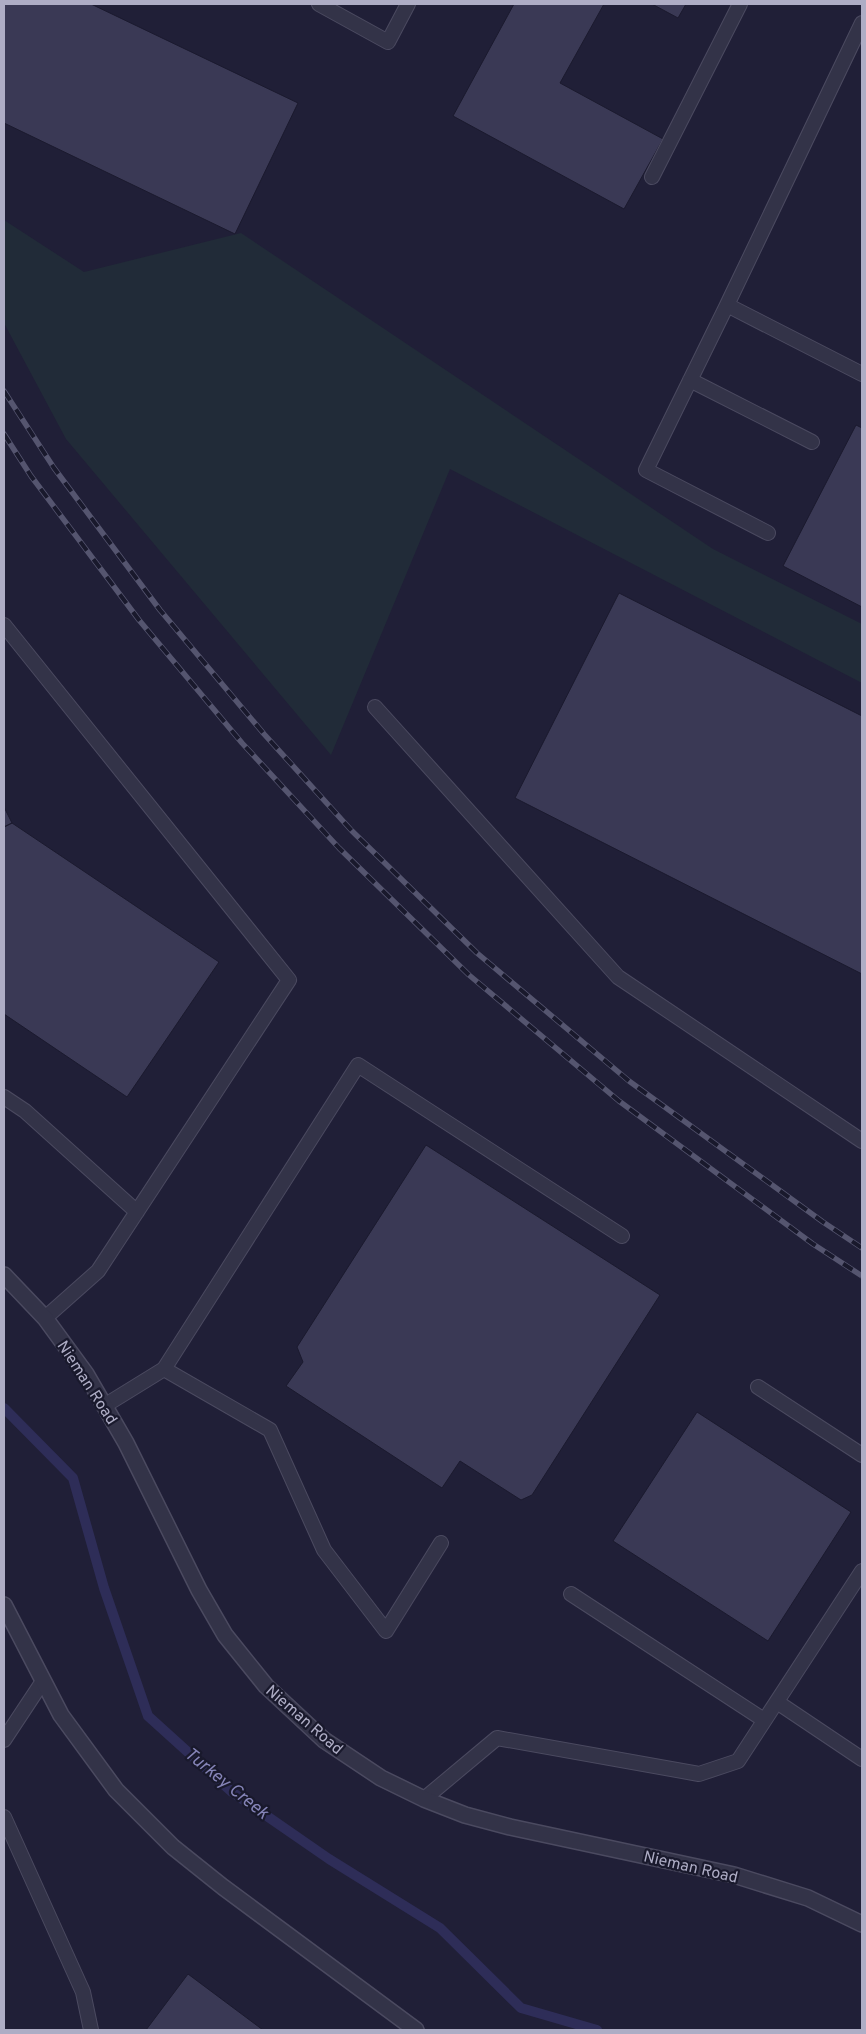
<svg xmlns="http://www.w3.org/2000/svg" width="866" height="2034" font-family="Overpass,sans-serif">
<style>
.green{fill:#212b38}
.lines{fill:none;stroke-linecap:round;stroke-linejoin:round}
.stream{stroke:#2e2d58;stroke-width:10}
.building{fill:#3a3955;stroke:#1b1a2e}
.lane-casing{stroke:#4b4a60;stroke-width:16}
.street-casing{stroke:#4b4a60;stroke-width:18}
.lane{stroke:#333348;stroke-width:14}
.street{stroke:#333348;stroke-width:15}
.rail-casing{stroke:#55556f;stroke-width:5.5}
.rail{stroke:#19192c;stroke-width:4;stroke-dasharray:11;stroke-linecap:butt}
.labels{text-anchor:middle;stroke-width:4.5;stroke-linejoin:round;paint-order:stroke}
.street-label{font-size:16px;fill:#aeadc5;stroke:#19192c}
.water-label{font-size:18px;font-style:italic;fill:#8584b7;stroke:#19192c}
</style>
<rect width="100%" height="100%" fill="#201f37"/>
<path class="green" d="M4 220 84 272 241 233 713 549 862 624V683L450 469 331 755 66 439 4 323Z"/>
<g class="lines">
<path class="stream" d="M4 1408 73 1478 104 1588 148 1716 232 1792 329 1859 440 1928 521 2008 597 2030"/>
</g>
<path class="building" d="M4 4H91L298 103 235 234 4 123Z
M514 4H604L560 83 663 139 624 209 453 116Z
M652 4H686L678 18Z
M856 425 862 428V607L783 566Z
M619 593 862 716V974L515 798Z
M4 807 12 823 4 827Z
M12 823 219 962 127 1097 4 1014V827Z
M426 1145 660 1295 532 1495 521 1500 460 1461 442 1488 286 1386 303 1362 297 1347Z
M697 1412 851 1512 768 1641 613 1541Z
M188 1974 263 2030H146Z"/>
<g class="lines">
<g class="lane-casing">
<path id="lane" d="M319 4 388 42 408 4
M862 23 727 305 862 374
M652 177 740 4
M727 305 646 470 768 533
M690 380 812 442
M4 625 289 980 98 1271 45 1318
M375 707 618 977 862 1141
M4 1097 25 1111 137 1212
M164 1369 270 1430 324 1550 386 1631 441 1543
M758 1387 862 1455
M104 1406 164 1369 358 1065 622 1236
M571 1594 764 1720
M777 1702 862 1759
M4 1740 43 1681
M424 1799 497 1738 699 1774 738 1761 862 1571
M4 1817 83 1992 91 2030"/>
</g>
<g class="street-casing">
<path id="street" d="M4 1275 45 1318 86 1374 126 1443 199 1590 225 1635 266 1686 324 1740 381 1778 424 1799 465 1815 510 1827 734 1875 808 1898 862 1924
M4 1605 61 1715 116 1790 173 1847 223 1887 416 2030"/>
</g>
<use href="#lane" class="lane"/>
<use href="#street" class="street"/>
<g class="rail-casing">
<path id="rail" d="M4 391 54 468 160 610 264 734 352 831 477 953 629 1081 823 1222 862 1248
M4 434 31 476 139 620 242 743 339 848 469 975 619 1101 813 1244 862 1276"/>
</g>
<use href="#rail" class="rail"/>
</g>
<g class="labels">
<g class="street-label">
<text transform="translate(88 1382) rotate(57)" y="6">Nieman Road</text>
<text transform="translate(305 1719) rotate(41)" y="6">Nieman Road</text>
<text transform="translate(691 1866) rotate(13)" y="6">Nieman Road</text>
</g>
<g class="water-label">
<text transform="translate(227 1783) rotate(39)" y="6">Turkey Creek</text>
</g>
</g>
<rect width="866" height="2034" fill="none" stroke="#aeadc5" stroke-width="10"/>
</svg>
